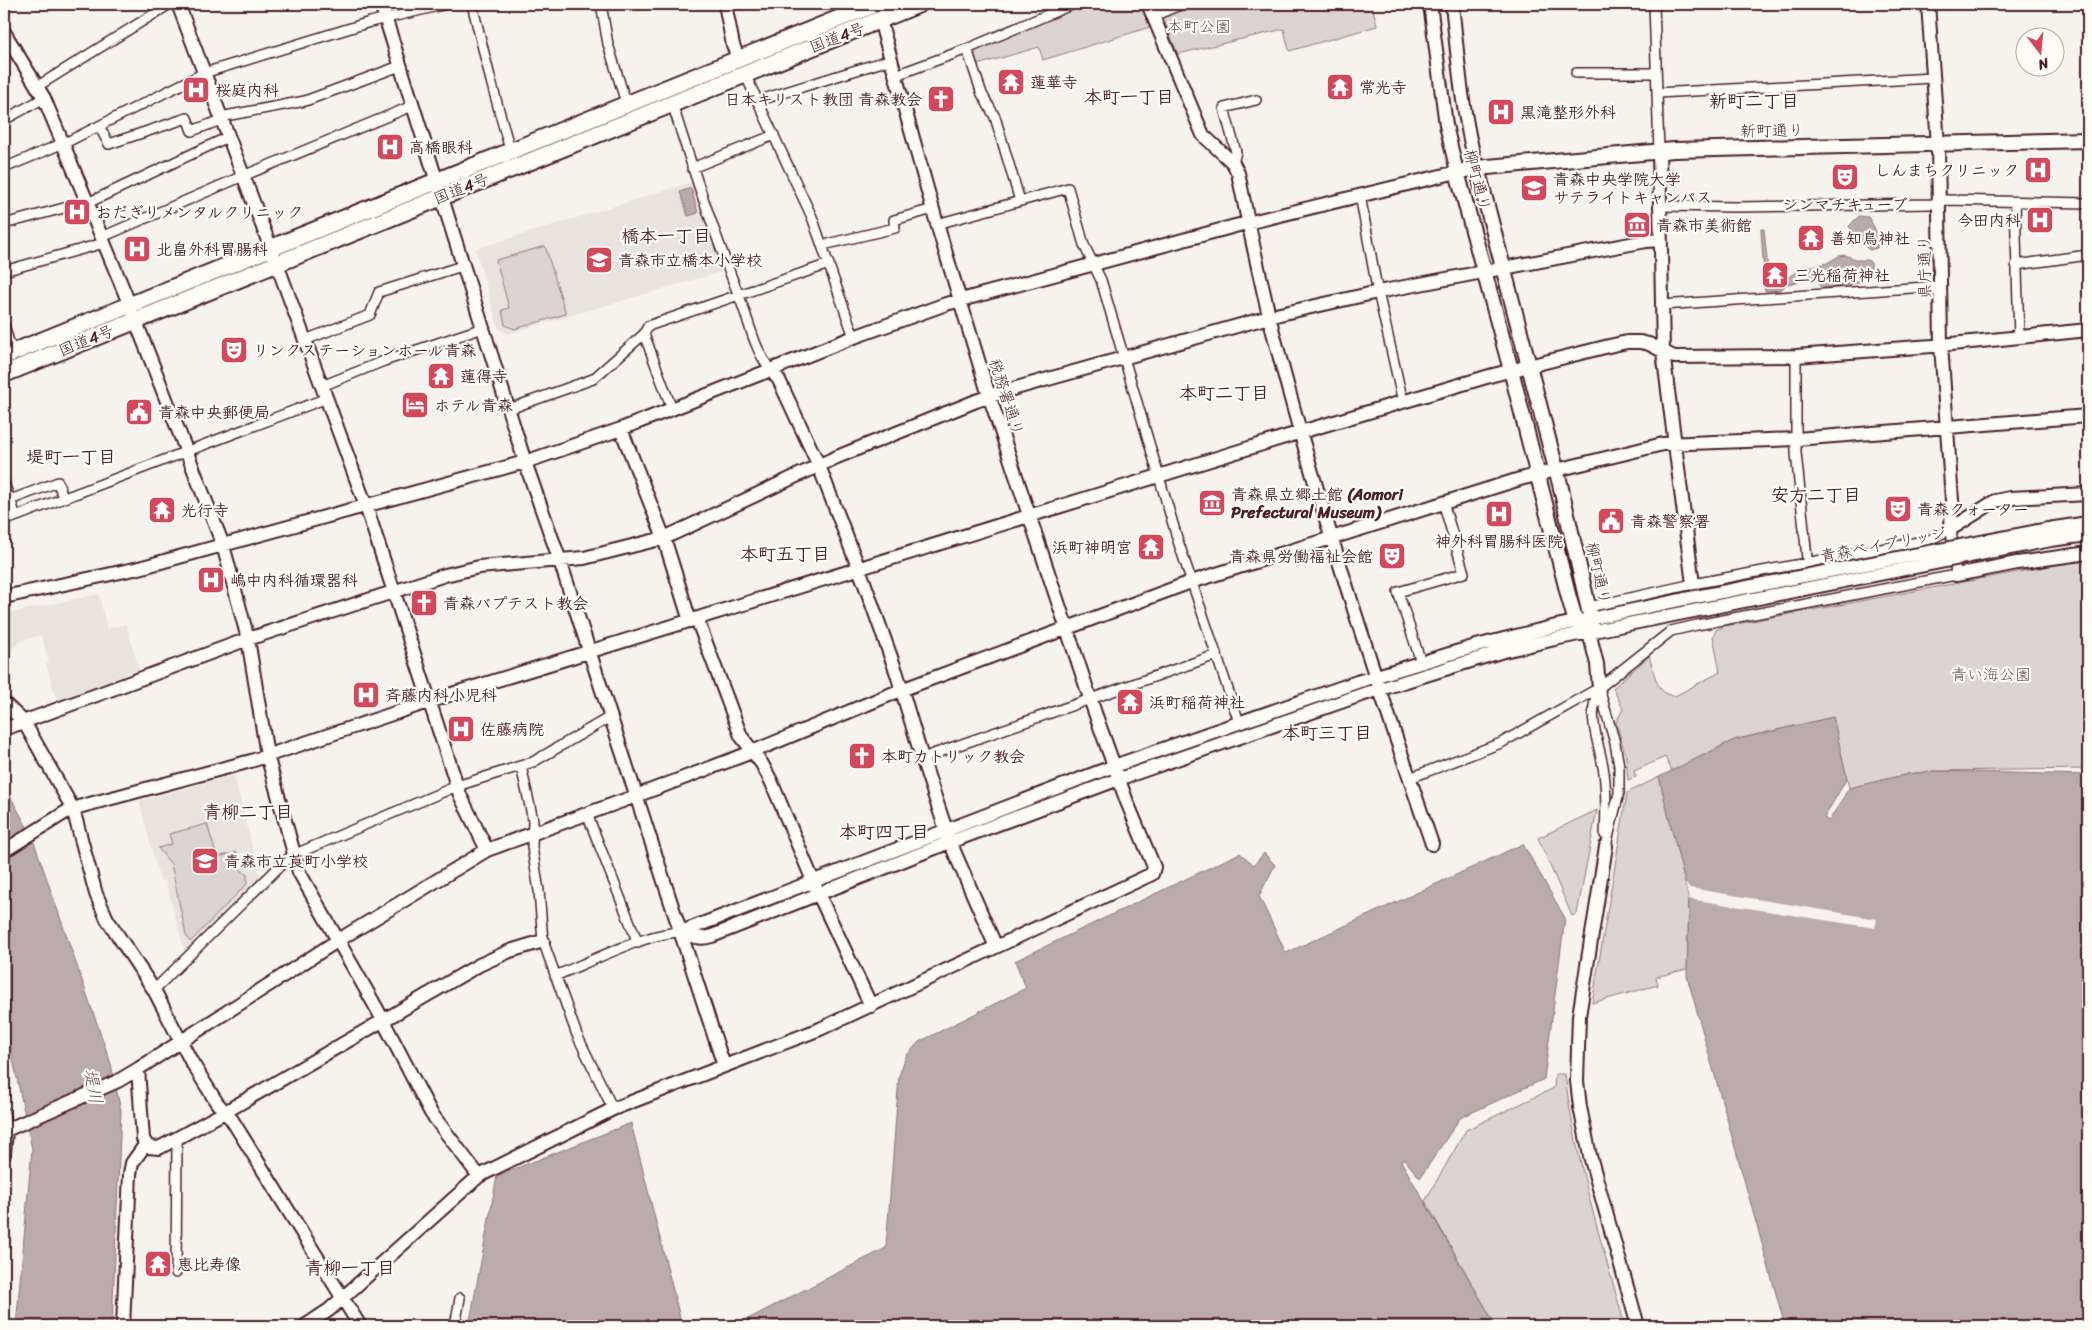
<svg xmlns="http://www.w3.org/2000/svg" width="2092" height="1330" font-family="Sriracha,'Klee One',sans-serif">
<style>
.built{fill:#e9e3e0}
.green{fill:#dcd4d2;stroke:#937a7e}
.water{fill:#bbabac;stroke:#8e7378}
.pier{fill:#f6f3ef}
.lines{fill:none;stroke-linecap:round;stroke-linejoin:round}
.street-casing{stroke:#4a1f2b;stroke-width:12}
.secondary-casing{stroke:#4a1f2b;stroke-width:16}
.primary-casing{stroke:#4a1f2b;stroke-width:18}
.highway-casing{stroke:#4a1f2b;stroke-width:20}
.street{stroke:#fdfcf7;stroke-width:9}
.secondary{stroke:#fdfcf7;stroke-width:12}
.primary{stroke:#fdfcf7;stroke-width:14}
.highway{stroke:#fdfcf7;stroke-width:16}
.secondary-bridge-casing{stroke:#4a1f2b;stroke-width:16;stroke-linecap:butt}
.secondary-bridge{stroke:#fdfcf7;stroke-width:12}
.labels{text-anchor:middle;stroke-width:4.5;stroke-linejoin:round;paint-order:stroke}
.park-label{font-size:16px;fill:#6e4c55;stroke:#fdfcf7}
.street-label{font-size:16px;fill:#4a1f2b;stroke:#fdfcf7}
.poi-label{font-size:16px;font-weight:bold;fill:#4a1f2b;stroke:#fdfcf7;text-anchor:start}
.neighbourhood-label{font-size:18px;font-weight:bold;fill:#4a1f2b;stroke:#fdfcf7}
.water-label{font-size:18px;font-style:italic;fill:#725058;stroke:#fdfcf7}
</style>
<rect width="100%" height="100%" fill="#f6f3ef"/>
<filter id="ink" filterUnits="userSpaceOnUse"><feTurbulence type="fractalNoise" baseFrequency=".02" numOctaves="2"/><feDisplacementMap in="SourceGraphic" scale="10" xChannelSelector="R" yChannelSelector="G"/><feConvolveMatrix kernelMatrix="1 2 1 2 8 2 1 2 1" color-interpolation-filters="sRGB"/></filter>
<g filter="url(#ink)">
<path class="built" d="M692 182 724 271 508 334 499 329 475 249Z
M99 594 107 629 126 624 139 669 57 701 46 663 49 662 41 635 21 641 4 655V614Z
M234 775 260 877 185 954 165 880 160 881 139 801Z"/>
<path class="green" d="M1086 4H1141L1150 27 1043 60 1039 47 977 65 974 56 978 48Z
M1197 4H1372L1377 26 1289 51 1284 29 1178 54 1163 18Z
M545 246 566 314 514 329 505 325 502 310 509 308 496 260Z
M2088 559V769L1934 771 1908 774 1849 788 1833 717 1734 740 1672 771 1665 757 1634 771 1636 777 1628 780 1626 757 1616 722 1623 709 1613 688 1649 656C1654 671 1656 696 1675 696L1720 672 1713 636 1716 630 1725 626Z
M1659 777 1689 899 1687 969 1656 977 1658 985 1592 1003 1627 793Z
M1597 810 1577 914 1572 916 1538 838Z
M207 824 217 857 237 852 241 870 247 875V884L190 942 186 935 171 864 158 848 172 844 169 834Z
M1555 1074H1565C1575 1160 1602 1243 1625 1326H1496L1425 1201 1466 1130 1554 1088Z"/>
<path class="water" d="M691 188 698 213 688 216 680 192Z
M1859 216 1868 217C1875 227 1879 236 1877 248L1869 250C1861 242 1854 236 1849 226Z
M1761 229H1764L1769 280 1771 284 1780 283 1805 266H1815L1827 263 1839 256 1845 255 1858 260H1868L1871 263 1872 273C1858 287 1839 287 1821 288L1819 284 1854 275 1855 270 1838 269 1807 278 1798 282 1786 284 1781 290 1765 291Z
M1833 717 1847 778 1824 818 1829 821 1849 788 1908 774 1934 771 2088 775V1326H1785L1687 976 1689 899 1659 777 1734 740Z
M4 785 27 827 35 845 111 1064 121 1111 112 1326H16L32 1149 4 1017Z
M1523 844 1565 918 1544 1079 1460 1118 1420 1178 1404 1159 1401 1161 1496 1326H734L886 1248 899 1076 906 1056 919 1042 1026 988 1015 961 1240 853 1254 865 1264 853 1275 865 1259 896 1286 953Z
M631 1123 682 1326H469L497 1176Z"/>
<path class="pier" d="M1685 883 1690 888 1877 919 1875 928 1689 899Z"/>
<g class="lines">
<g class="street-casing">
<path id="street" d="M472 4 491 81 510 150
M601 4 608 44 626 103
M1654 4 1659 152
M1153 16 1182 4
M967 49 982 94 995 117 1020 201
M744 72 812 217 854 337
M1576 73H1656
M896 75 967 49 1073 4
M38 86 170 4
M1657 93 1933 78
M757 101 892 59
M672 103C693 171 716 238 742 304 750 326 756 353 771 370
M220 117 305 101 400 66
M4 120 44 98
M99 126 109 144 187 118 192 131 221 120
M1233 163 1236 152 1224 108 1256 100
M4 168 71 140 204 73 370 22 447 4
M692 168 774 135
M1360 195 1376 283 1403 402
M2015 202 2019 338
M1659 206 1737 207 1932 204 1946 200 2088 203
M4 224 94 200 228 137
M937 224 1068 188 1084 245 1101 280 1178 541 1239 722
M102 237 243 176 412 106
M823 245 895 228 894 220 933 209
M2016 265 2088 255
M4 271 104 243
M1662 305 1941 286
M4 325 12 352
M644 334 672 409
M305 340 370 315 379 292 462 266
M1796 356V453L1808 567
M322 386 384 361 483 328
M509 409 593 379 644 334 648 326 829 264
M4 483 16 516
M10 500 58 482 63 498
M4 521 327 398
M1421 662 1398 592 1464 573 1443 502
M1599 688 1615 743 1619 766V793L1606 846
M1599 691C1585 717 1601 746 1604 773 1607 794 1606 815 1605 835
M922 758 1216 655
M521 766 533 820 532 847 539 891 543 941 577 1035 613 1109
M1410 778 1501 743 1599 688 1671 631 1697 625 1956 575 1951 529 1929 540 1693 584 1589 607
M587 814 638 943
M555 976C587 963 649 932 681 932
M154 990 283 863 293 855 457 786 533 762 610 717
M4 1112 6 1130
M176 1273 177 1140
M455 1326 460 1298"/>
</g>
<g class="secondary-casing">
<path id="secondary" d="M178 4 281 275 366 506 460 795 487 850
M381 4 525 462 560 561 724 1066
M725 4 733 45 738 58
M1148 4 1203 135 1233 163 1238 173C1249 226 1260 280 1273 332 1318 505 1374 675 1432 844
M1452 4C1458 59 1462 115 1477 168
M1928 4 1938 145 1941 345 1952 500 1951 529
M4 32 44 98 124 291 223 545 248 639 267 755 299 872 377 1009 431 1113 479 1176 329 1310 305 1326
M1659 152 1663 352 1693 584
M771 370 779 380 819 466 864 582 897 674 922 758 950 842 996 947
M621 429 664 538 690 621
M1951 529 1995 501 2010 498 2088 494
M1956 575 2017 563 2088 553
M4 597 139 568 525 462 621 429 854 337 946 304 1235 226 1457 172 1446 125 1430 4
M697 619 741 736 762 764 771 781 819 895 871 1006
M1589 632 1597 664 1599 688
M4 703 24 722 73 809 96 894 107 919 154 990 191 1061 217 1103 232 1120 360 1326
M4 729 248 639 445 575 479 567 584 558 664 538 837 457 976 401 1002 392 1280 314 1378 292 1646 241 1660 240
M1606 846 1579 1016 1577 1081 1580 1107 1590 1156 1638 1326
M4 851 66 812 82 806 251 761 452 694 1301 432 1493 375 1609 346 1627 342H1640L1649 344 1674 357 1796 356 1932 346 2088 330
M681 932C692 936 700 940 712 936L950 842 1119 779 1361 695 1500 652 1559 638 1688 612
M681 932 1114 766 1357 682 1476 646 1556 626 1685 599
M138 1069 143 1139 148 1147 159 1148 225 1112 479 965 510 951 543 941
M4 1131 118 1081 138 1069 337 941 487 850 636 796 752 752 901 690 1191 582 1520 479 1663 444 1796 439 2088 416
M4 1154 6 1130
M479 1176 613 1109 820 1029 1152 874 1154 867 1127 802 1095 713 986 386 937 224 880 20
M123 1326 130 1174 132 1163 145 1145"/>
</g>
<g class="primary-casing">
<path id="primary" d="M1477 168 1560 484 1591 619 1589 632 1576 622 1569 598 1511 370 1457 172 1477 168 1674 150 2088 140"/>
</g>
<g class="highway-casing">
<path id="highway" d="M4 356 875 4
M4 374 919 4"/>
</g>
<use href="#street" class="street"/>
<use href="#secondary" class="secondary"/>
<use href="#primary" class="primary"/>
<use href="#highway" class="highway"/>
<g class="secondary-bridge-casing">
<path id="secondary-bridge" d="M1685 599 2048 529 2088 523
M1688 612 2051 540 2088 535"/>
</g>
<use href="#secondary-bridge" class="secondary-bridge"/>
</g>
</g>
<defs>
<g id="temple-square" transform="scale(1.4375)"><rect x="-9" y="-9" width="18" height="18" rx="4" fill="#d1495b" stroke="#fdfcf7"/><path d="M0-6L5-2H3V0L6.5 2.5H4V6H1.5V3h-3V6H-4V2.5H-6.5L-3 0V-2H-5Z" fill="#fff"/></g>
<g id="hospital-square" transform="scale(1.4375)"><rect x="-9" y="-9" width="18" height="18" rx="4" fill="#d1495b" stroke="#fdfcf7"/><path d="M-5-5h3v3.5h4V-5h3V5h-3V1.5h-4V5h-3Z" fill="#fff"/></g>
<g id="church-square" transform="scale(1.4375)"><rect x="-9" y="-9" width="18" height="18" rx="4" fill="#d1495b" stroke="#fdfcf7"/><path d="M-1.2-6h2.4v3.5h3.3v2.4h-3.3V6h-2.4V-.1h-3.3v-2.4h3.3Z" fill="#fff"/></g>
<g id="theatre-square" transform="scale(1.4375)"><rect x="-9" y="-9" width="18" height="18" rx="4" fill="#d1495b" stroke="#fdfcf7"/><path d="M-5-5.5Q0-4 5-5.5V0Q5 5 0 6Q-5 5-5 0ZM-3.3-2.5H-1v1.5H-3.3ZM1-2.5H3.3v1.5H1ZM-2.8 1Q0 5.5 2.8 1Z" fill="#fff"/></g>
<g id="university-square" transform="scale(1.4375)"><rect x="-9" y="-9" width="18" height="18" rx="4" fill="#d1495b" stroke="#fdfcf7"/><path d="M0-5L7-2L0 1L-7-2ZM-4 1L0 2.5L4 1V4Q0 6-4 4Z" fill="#fff"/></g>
<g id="museum-square" transform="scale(1.4375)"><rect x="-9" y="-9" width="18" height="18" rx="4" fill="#d1495b" stroke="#fdfcf7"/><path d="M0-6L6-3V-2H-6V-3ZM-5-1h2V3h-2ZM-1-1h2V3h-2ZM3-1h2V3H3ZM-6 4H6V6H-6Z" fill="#fff"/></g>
<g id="school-square" transform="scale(1.4375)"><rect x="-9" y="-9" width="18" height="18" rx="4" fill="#d1495b" stroke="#fdfcf7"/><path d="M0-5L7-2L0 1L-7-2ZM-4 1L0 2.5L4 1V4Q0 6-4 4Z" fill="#fff"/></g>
<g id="hotel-square" transform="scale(1.4375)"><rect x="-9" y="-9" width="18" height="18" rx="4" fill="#d1495b" stroke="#fdfcf7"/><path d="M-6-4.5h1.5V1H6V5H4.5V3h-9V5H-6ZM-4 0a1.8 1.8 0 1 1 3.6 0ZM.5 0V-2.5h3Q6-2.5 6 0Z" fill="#fff"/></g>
<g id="civic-square" transform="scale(1.4375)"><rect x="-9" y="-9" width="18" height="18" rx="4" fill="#d1495b" stroke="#fdfcf7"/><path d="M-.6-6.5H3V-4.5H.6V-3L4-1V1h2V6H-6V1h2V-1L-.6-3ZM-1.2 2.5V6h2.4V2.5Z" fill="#fff"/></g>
</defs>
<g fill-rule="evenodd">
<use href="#temple-square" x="1011" y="82"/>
<use href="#temple-square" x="1340" y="87"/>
<use href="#hospital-square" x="196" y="90"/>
<use href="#church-square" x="941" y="99"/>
<use href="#hospital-square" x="1501" y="112"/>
<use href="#hospital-square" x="390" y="147"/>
<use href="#hospital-square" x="2038" y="170"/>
<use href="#theatre-square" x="1845" y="177"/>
<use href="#university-square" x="1534" y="188"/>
<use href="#hospital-square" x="77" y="212"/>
<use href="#hospital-square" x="2040" y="220"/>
<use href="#museum-square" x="1637" y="225"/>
<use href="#temple-square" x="1811" y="238"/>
<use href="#hospital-square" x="137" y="249"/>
<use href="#school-square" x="599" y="260"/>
<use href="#temple-square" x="1775" y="275"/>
<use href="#theatre-square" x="234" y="350"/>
<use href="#temple-square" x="441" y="376"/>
<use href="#hotel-square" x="415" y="405"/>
<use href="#civic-square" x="139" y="412"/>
<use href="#museum-square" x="1212" y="503"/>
<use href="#theatre-square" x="1898" y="509"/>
<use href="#temple-square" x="162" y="510"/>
<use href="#hospital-square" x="1499" y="514"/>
<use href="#civic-square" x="1611" y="521"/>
<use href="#temple-square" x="1151" y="547"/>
<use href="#theatre-square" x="1392" y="556"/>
<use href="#hospital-square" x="211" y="580"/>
<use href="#church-square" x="424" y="603"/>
<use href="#hospital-square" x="366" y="695"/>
<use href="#temple-square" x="1130" y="702"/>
<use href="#hospital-square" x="461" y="729"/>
<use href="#church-square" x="862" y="756"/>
<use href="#school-square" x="205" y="861"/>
<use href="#temple-square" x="158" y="1264"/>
</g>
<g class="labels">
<g class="park-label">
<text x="1199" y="32">本町公園</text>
<text x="1991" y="680">青い海公園</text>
</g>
<g class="street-label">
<text transform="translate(837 37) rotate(-21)" y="6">国道4号</text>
<text transform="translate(1772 130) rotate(-1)" y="6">新町通り</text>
<text transform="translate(1478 180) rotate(75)" y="6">柳町通り</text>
<text transform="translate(461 188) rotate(-22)" y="6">国道4号</text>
<text transform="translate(1924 267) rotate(-91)" y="6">県庁通り</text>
<text transform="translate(86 340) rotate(-22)" y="6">国道4号</text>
<text transform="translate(1007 397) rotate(72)" y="6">税務署通り</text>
<text transform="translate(1883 544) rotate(-11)" y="6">青森ベイブリッジ</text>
<text transform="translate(1599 573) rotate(77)" y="6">柳町通り</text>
</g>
<g class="poi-label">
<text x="1030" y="88">蓮華寺</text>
<text x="1359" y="93">常光寺</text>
<text x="215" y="96">桜庭内科</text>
<text x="922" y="105" text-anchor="end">日本キリスト教団 青森教会</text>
<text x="1520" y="118">黒滝整形外科</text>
<text x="409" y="153">高橋眼科</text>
<text x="2019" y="176" text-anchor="end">しんまちクリニック</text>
<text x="1553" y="185">青森中央学院大学<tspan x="1553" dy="18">サテライトキャンパス</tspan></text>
<text x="1845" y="210" text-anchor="middle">シンマチキューブ</text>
<text x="96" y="218">おだぎりメンタルクリニック</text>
<text x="2021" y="226" text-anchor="end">今田内科</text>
<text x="1656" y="231">青森市美術館</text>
<text x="1830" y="244">善知鳥神社</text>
<text x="156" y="255">北畠外科胃腸科</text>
<text x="618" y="266">青森市立橋本小学校</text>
<text x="1794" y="281">三光稲荷神社</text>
<text x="253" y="356">リンクステーションホール青森</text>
<text x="460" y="382">蓮得寺</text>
<text x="434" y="411">ホテル青森</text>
<text x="158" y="418">青森中央郵便局</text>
<text x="1231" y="500">青森県立郷土館 (Aomori<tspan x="1231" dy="18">Prefectural Museum)</tspan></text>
<text x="1917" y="515">青森クォーター</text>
<text x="181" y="516">光行寺</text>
<text x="1630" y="527">青森警察署</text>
<text x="1499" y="547" text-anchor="middle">神外科胃腸科医院</text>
<text x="1132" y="553" text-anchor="end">浜町神明宮</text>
<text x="1373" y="562" text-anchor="end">青森県労働福祉会館</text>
<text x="230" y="586">嶋中内科循環器科</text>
<text x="443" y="609">青森バプテスト教会</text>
<text x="385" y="701">斉藤内科小児科</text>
<text x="1149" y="708">浜町稲荷神社</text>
<text x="480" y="735">佐藤病院</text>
<text x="881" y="762">本町カトリック教会</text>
<text x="224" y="867">青森市立莨町小学校</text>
<text x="177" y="1270">恵比寿像</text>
</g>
<g class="neighbourhood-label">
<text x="1129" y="103">本町一丁目</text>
<text x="1754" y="107">新町二丁目</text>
<text x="666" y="242">橋本一丁目</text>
<text x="1224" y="399">本町二丁目</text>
<text x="71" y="463">堤町一丁目</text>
<text x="1816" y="501">安方二丁目</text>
<text x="785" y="560">本町五丁目</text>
<text x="1327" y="739">本町三丁目</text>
<text x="248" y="818">青柳二丁目</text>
<text x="884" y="838">本町四丁目</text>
<text x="350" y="1274">青柳一丁目</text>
</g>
<g class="water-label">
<text transform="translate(93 1086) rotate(79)" y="6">堤川</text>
</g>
</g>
<rect width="2092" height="1330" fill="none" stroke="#fdfcf7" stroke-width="20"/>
<rect x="10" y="10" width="2072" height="1310" fill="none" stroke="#4a1f2b" stroke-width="2" filter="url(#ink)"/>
<g transform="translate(2040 52) rotate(164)"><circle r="24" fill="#fdfcf7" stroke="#b5a4a5"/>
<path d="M0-4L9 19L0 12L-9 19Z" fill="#d1495b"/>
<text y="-8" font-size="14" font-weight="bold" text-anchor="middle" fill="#4a1f2b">N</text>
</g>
</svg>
